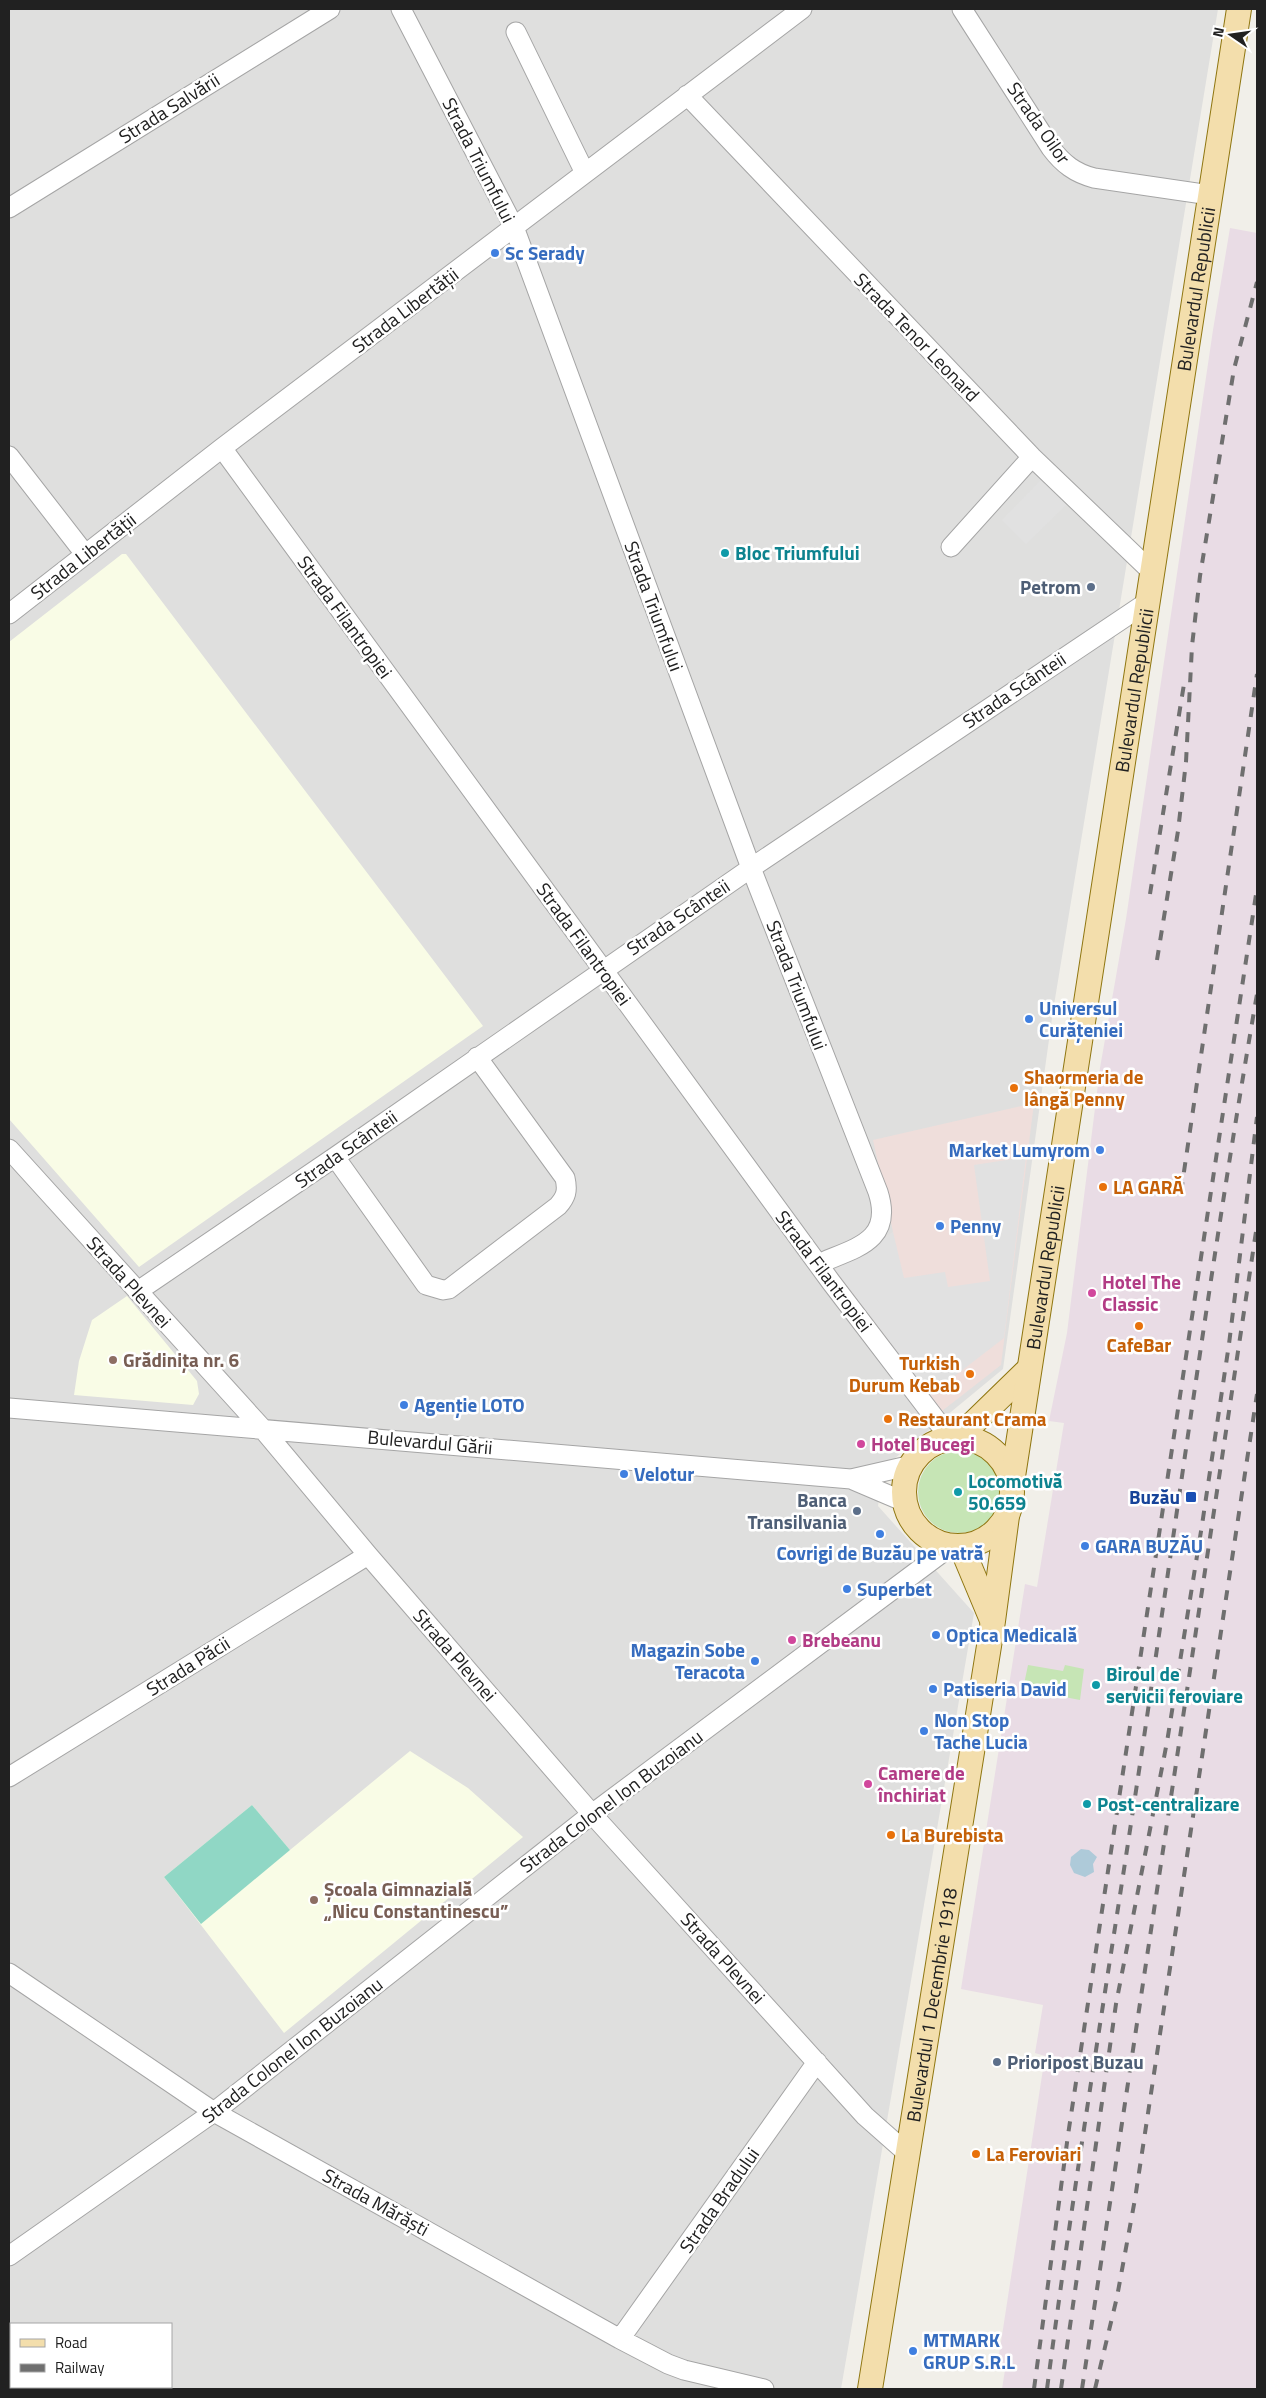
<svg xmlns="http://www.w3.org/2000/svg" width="1266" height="2398" font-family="'Titillium Web',sans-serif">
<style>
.residential{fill:#dfdfde;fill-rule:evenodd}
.commercial{fill:#efdedb}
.industrial{fill:#e9dce5}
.education{fill:#f9fce6}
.grass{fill:#c6e5b5}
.pitch{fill:#90d7c5}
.parking{fill:#e1e1e1}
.water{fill:#aecad9}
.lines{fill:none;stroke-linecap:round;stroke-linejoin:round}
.minor-casing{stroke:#a5a5a5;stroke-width:21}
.major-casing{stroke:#8f7610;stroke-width:26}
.minor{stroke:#fff;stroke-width:19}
.major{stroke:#f3deac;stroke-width:24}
.rail{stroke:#6f6f6f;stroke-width:4;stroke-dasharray:10 10;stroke-linecap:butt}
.shop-dot{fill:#3f7fe0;stroke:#fff;stroke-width:2}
.culture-dot{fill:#0f9aa8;stroke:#fff;stroke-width:2}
.service-dot{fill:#5c6f8a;stroke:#fff;stroke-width:2}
.food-dot{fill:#e8710a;stroke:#fff;stroke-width:2}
.hotel-dot{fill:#d1479c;stroke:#fff;stroke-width:2}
.education-dot{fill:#8d6e63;stroke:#fff;stroke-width:2}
.transit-dot{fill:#1a4fb4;stroke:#fff;stroke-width:2}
.labels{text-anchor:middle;stroke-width:5;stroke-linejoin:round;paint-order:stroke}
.street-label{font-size:19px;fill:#212121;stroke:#fff}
.shop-label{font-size:19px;font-weight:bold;fill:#366cbe;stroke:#fff;text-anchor:start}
.culture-label{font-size:19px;font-weight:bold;fill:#0d838f;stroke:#fff;text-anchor:start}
.service-label{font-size:19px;font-weight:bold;fill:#4e5e75;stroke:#fff;text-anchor:end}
.food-label{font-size:19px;font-weight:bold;fill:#c56008;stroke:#fff;text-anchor:start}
.hotel-label{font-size:19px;font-weight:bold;fill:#b23c85;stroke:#fff;text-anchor:start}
.education-label{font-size:19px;font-weight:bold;fill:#785e54;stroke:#fff;text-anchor:start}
.transit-label{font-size:19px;font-weight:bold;fill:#164399;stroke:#fff;text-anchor:end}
</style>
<rect width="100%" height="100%" fill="#f1efe9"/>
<path class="residential" d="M9 9H1218L1053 1011 1003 1369 883 1468 878 1506 974 1613 841 2389H9ZM11 2324H171V2387H11Z"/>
<path class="commercial" d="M1034 1103 1001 1365 942 1411 835 1270 893 1232 873 1140Z"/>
<path class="industrial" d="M1230 228 1257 233V2389H1002L1005 2370 997 2368 1045 2056 1035 2053 1043 2005 961 1989 1025 1584 1037 1587 1064 1423 1049 1421 1067 1333 1100 1068 1126 919 1213 330Z"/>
<path class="education" d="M122 554H126L483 1026 139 1267 9 1119V642Z
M127 1296 197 1381 199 1394 193 1405 74 1395 79 1361 92 1320Z
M410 1751 468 1788 523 1837 284 2033 164 1877 252 1805 290 1850Z"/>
<path class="grass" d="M918 1492a41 41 0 1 1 82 0a41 41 0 1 1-82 0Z
M1028 1665 1063 1671 1065 1665 1084 1669 1080 1700 1023 1689Z"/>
<path class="pitch" d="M252 1805 290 1850 201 1924 164 1877Z"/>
<path class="parking" d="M1041 480 1066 505 1026 544 1002 520Z
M1026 1157 1004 1338 930 1395 835 1270 893 1232 904 1278 945 1272 948 1287 990 1281 974 1165Z"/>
<path class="water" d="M1081 1849 1089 1850 1097 1857 1093 1864 1094 1872 1085 1877 1074 1873 1070 1865 1071 1857Z"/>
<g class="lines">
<g class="minor-casing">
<path id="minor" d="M401 9 514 227 751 868 878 1192C894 1242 854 1248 818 1264
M962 9 1051 148C1063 164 1075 173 1094 178L1210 195
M516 32 585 173
M687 95 1032 457 1153 573
M9 208 330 9
M222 448 831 1282 950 1438
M9 456 85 554
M951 547 1032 457
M9 614 222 448 802 9
M9 1149 261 1427 368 1555 592 1814 865 2116 908 2154
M335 1157 426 1285 443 1290 449 1289 558 1206C566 1197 568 1191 565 1178L477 1057
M138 1291 335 1157 751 868 1149 601
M9 1408 851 1479 912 1465
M851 1479 905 1502
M9 1777 368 1555
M9 1973 214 2112 620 2339 668 2364 684 2370 764 2389
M9 2256 214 2112 592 1814 951 1546
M620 2339 817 2062"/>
</g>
<g class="major-casing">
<g id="major">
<path d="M958 1438 1028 1370"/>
<circle cx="958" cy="1492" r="54"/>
<path id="s1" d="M1012 1483 1239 9"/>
<path d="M961 1546 992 1620"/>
<path id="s2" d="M870 2389 993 1621 1007 1516"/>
</g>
</g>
<use href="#minor" class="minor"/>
<use href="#major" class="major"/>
<path class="rail" d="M1150 894 1184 684
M1157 960 1178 831 1186 762 1192 646 1200 576 1234 369 1257 282
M1181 1192 1257 674
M1034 2389 1068 2135 1257 888
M1047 2389C1075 2174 1111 1959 1143 1744 1180 1494 1214 1243 1257 994
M1061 2389 1116 2004 1167 1742 1202 1525 1229 1344 1257 1117
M1082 2389 1257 1225
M1095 2389 1117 2297 1135 2199 1257 1394"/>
</g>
<g class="shop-dot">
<circle cx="495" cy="253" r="5"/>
<circle cx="1029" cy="1019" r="5"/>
<circle cx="1100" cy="1150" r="5"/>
<circle cx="940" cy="1226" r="5"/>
<circle cx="404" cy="1405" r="5"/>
<circle cx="624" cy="1474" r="5"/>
<circle cx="880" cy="1534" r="5"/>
<circle cx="1085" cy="1546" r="5"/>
<circle cx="847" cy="1589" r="5"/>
<circle cx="936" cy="1635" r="5"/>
<circle cx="755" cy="1661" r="5"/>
<circle cx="933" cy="1689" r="5"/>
<circle cx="924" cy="1731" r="5"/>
<circle cx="913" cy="2351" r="5"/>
</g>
<g class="culture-dot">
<circle cx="725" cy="553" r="5"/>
<circle cx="958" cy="1492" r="5"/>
<circle cx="1096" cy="1685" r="5"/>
<circle cx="1087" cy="1804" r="5"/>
</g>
<g class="service-dot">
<circle cx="1091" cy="587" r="5"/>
<circle cx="857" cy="1511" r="5"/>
<circle cx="997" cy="2062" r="5"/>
</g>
<g class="food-dot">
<circle cx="1014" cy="1088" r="5"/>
<circle cx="1103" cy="1187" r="5"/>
<circle cx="1139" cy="1326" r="5"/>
<circle cx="970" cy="1374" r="5"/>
<circle cx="888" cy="1419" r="5"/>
<circle cx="891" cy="1835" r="5"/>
<circle cx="976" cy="2154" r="5"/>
</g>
<g class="hotel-dot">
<circle cx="1092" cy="1293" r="5"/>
<circle cx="861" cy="1444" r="5"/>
<circle cx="792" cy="1640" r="5"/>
<circle cx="868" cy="1784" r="5"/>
</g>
<g class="education-dot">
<circle cx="113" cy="1360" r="5"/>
<circle cx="314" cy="1900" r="5"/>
</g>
<rect class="transit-dot" x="1185" y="1491" width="12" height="12" rx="2.5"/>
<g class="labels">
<g class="street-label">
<text transform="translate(169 108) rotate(-32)" y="7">Strada Salvării</text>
<text transform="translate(1039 123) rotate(55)" y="7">Strada Oilor</text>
<text transform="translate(479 160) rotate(63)" y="7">Strada Triumfului</text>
<text dy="7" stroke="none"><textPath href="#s1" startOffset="1208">Bulevardul Republicii</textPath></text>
<text transform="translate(405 310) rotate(-37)" y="7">Strada Libertății</text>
<text transform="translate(917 337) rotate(46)" y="7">Strada Tenor Leonard</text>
<text transform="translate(83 556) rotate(-38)" y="7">Strada Libertății</text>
<text transform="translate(654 606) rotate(70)" y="7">Strada Triumfului</text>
<text transform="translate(345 617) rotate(54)" y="7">Strada Filantropiei</text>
<text transform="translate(1014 690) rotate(-34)" y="7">Strada Scânteii</text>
<text dy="7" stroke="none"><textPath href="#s1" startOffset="802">Bulevardul Republicii</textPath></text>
<text transform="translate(678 917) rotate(-34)" y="7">Strada Scânteii</text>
<text transform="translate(584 944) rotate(54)" y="7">Strada Filantropiei</text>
<text transform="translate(797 985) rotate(69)" y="7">Strada Triumfului</text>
<text transform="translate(346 1149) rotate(-35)" y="7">Strada Scânteii</text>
<text dy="7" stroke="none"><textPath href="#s1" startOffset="218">Bulevardul Republicii</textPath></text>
<text transform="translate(824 1271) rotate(53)" y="7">Strada Filantropiei</text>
<text transform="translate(129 1282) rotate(48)" y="7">Strada Plevnei</text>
<text transform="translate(430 1442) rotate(5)" y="7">Bulevardul Gării</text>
<text transform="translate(455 1655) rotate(49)" y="7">Strada Plevnei</text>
<text transform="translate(188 1666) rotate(-32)" y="7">Strada Păcii</text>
<text transform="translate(611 1801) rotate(-37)" y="7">Strada Colonel Ion Buzoianu</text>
<text transform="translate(723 1958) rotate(48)" y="7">Strada Plevnei</text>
<text dy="7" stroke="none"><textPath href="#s2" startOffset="389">Bulevardul 1 Decembrie 1918</textPath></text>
<text transform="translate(292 2050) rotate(-38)" y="7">Strada Colonel Ion Buzoianu</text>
<text transform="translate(719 2200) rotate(-55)" y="7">Strada Bradului</text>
<text transform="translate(376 2202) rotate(29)" y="7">Strada Mărăști</text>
</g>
<g class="shop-label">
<text x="505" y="260">Sc Serady</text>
<text x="1039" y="1015">Universul<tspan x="1039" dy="22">Curățeniei</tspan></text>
<text x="1090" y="1157" text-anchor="end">Market Lumyrom</text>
<text x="950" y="1233">Penny</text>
<text x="414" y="1412">Agenție LOTO</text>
<text x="634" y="1481">Velotur</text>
<text x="1095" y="1553">GARA BUZĂU</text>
<text x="880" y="1560" text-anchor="middle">Covrigi de Buzău pe vatră</text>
<text x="857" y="1596">Superbet</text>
<text x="946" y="1642">Optica Medicală</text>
<text x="745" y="1657" text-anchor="end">Magazin Sobe<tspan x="745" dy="22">Teracota</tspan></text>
<text x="943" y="1696">Patiseria David</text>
<text x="934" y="1727">Non Stop<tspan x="934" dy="22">Tache Lucia</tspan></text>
<text x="923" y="2347">MTMARK<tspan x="923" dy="22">GRUP S.R.L</tspan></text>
</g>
<g class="culture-label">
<text x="735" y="560">Bloc Triumfului</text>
<text x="968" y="1488">Locomotivă<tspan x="968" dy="22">50.659</tspan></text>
<text x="1106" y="1681">Biroul de<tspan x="1106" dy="22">servicii feroviare</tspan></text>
<text x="1097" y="1811">Post-centralizare</text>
</g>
<g class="service-label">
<text x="1081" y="594">Petrom</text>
<text x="847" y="1507">Banca<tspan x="847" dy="22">Transilvania</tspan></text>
<text x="1007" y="2069" text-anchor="start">Prioripost Buzau</text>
</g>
<g class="food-label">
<text x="1024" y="1084">Shaormeria de<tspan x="1024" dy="22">lângă Penny</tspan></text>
<text x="1113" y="1194">LA GARĂ</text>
<text x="1139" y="1352" text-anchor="middle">CafeBar</text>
<text x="960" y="1370" text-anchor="end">Turkish<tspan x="960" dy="22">Durum Kebab</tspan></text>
<text x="898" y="1426">Restaurant Crama</text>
<text x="901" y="1842">La Burebista</text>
<text x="986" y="2161">La Feroviari</text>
</g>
<g class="hotel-label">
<text x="1102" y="1289">Hotel The<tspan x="1102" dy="22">Classic</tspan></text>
<text x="871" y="1451">Hotel Bucegi</text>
<text x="802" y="1647">Brebeanu</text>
<text x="878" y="1780">Camere de<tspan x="878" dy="22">închiriat</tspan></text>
</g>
<g class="education-label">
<text x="123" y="1367">Grădinița nr. 6</text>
<text x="324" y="1896">Școala Gimnazială<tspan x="324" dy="22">„Nicu Constantinescu”</tspan></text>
</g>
<g class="transit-label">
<text x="1180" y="1504">Buzău</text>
</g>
</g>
<rect width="1266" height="2398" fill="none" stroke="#212121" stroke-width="20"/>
<rect x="10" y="2323" width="162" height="65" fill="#ffffff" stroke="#a6a6a6"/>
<rect x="20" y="2339" width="25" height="8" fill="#f3deac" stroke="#a6a6a6"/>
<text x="55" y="2348" font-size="15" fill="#212121">Road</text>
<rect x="20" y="2364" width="25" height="8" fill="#6f6f6f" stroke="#a6a6a6"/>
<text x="55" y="2373" font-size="15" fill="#212121">Railway</text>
<g transform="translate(1231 35) rotate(283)" stroke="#ffffff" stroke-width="4" paint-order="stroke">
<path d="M0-4L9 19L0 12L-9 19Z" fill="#212121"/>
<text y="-8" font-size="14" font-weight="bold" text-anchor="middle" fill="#212121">N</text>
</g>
</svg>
